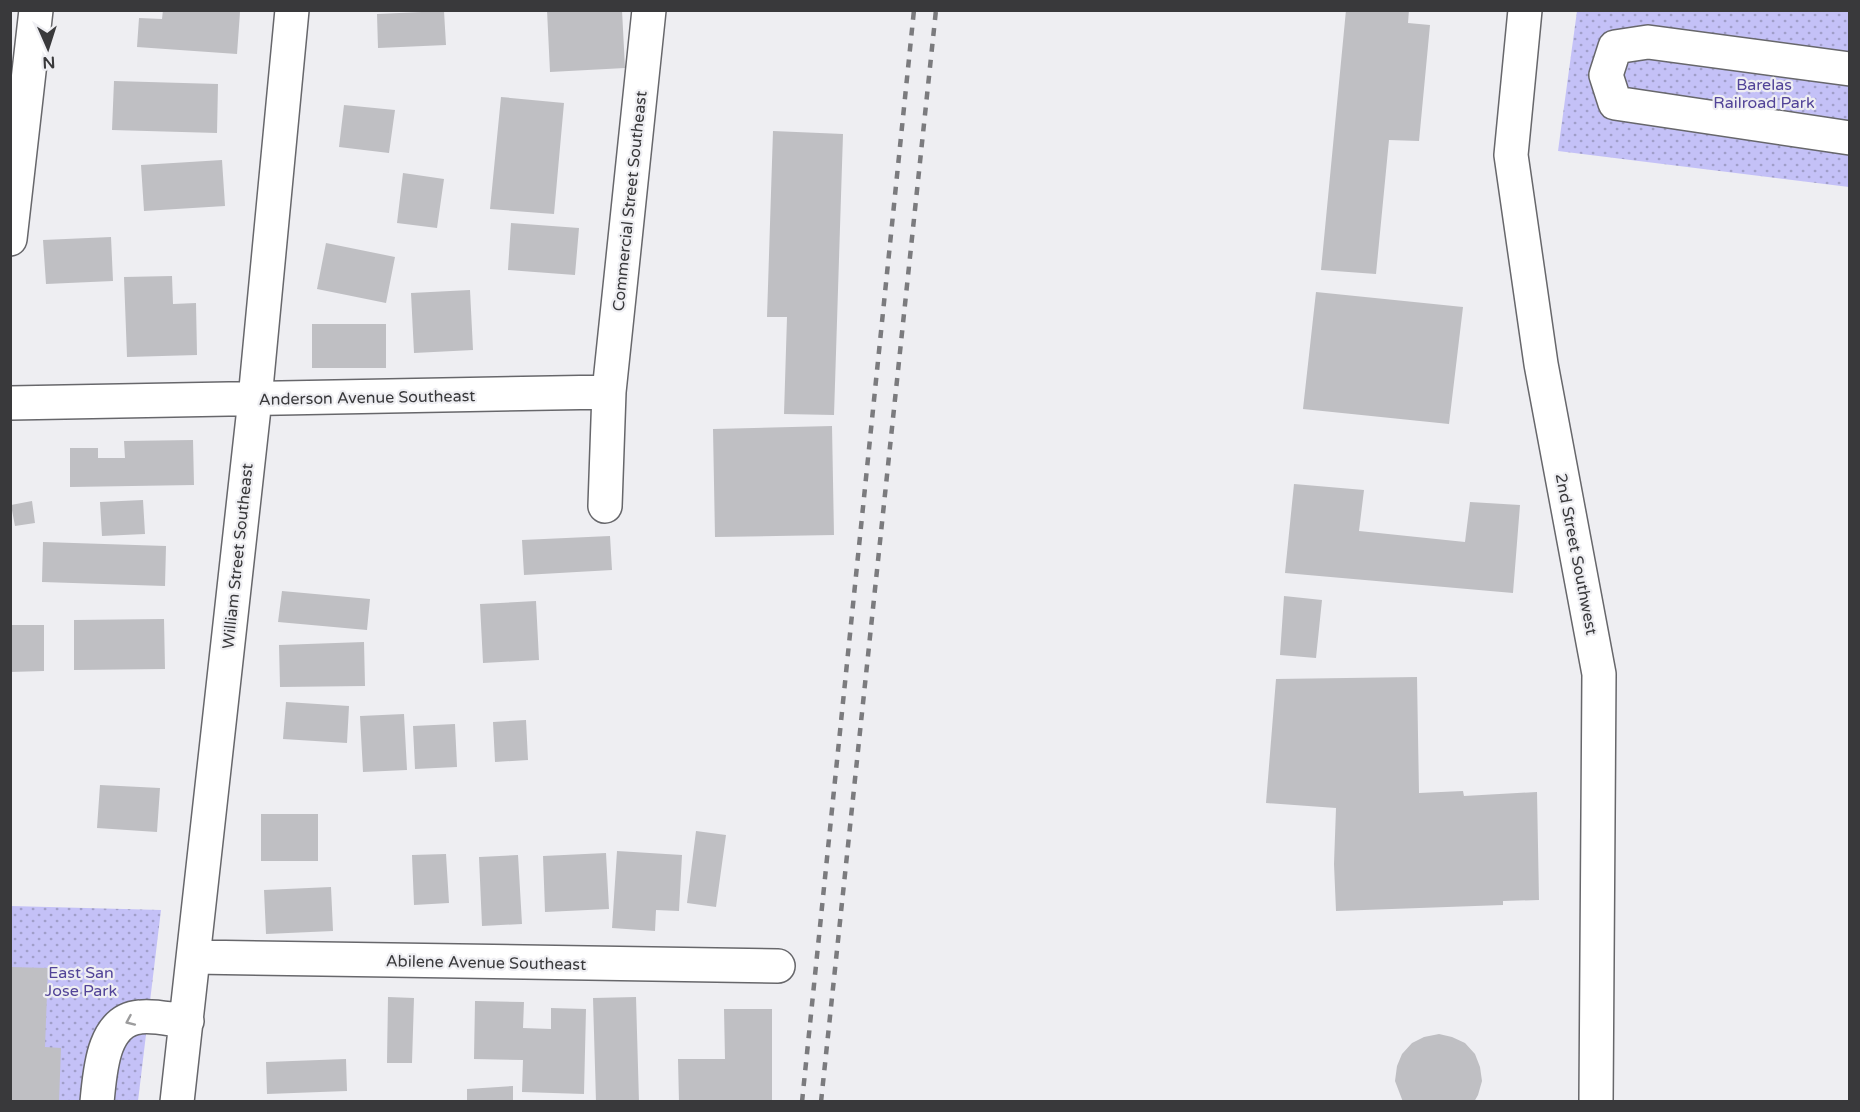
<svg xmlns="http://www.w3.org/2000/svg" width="1860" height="1112" font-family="'Varela Round',sans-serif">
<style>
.green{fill:url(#green-dots)}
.building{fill:#bfbfc3}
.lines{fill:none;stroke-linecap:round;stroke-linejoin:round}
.minor-casing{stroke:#67676b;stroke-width:36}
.major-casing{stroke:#67676b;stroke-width:36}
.minor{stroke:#fff;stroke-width:33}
.major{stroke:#fff;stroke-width:33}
.rail{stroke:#7b7b7e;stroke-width:4.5;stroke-dasharray:8 8;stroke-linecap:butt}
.oneway{stroke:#9c9c9d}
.labels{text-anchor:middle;stroke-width:4.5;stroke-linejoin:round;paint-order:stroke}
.park-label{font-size:16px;fill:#524498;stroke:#eeeef2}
.street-label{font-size:16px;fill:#39393b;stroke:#eeeef2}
</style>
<defs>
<pattern id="green-dots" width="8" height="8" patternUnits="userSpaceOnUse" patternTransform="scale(1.5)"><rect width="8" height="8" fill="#c4c1f7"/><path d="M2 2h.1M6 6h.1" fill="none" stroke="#a09ec9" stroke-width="1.8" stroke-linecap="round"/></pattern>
</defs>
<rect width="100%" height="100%" fill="#eeeef2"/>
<path class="green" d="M1577 11H1849V187L1558 151Z
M11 906 161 910 138 1101 11 1102Z"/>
<path class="building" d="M163 10 240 12 237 54 137 47 139 18 162 19Z
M547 10H622L625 68 550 72Z
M1346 10H1409L1408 23 1430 25 1419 141 1389 140 1376 274 1321 270Z
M444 11 446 45 378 48 377 14Z
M114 81 218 84 217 133 112 130Z
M501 97 564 103 554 214 490 209Z
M344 105 395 110 389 153 339 147Z
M773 131 843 134 834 415 784 414 787 317H767Z
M222 160 225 206 144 211 141 165Z
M403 173 444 179 437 228 397 223Z
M511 223 579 228 575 275 508 270Z
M111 237 113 281 46 284 43 240Z
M326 243 395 257 386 303 317 289Z
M172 276 173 304 196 303 197 355 127 357 124 277Z
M470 290 473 350 414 353 411 293Z
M1316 292 1463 307 1449 424 1303 409Z
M312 324H386V368H312Z
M832 426 834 535 715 537 713 429Z
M193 440 194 485 70 487V448H98V458H125L124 441Z
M1294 484 1364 490 1359 531 1465 542 1470 502 1520 505 1513 593 1285 573Z
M143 500 145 534 102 536 100 502Z
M32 501 35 523 15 526 11 505Z
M610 536 612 570 524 575 522 540Z
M43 542 166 546 165 586 42 582Z
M282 591 370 599 367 630 278 622Z
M1284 596 1322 600 1316 658 1280 655Z
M536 601 539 660 483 663 480 604Z
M164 619 165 669 74 670V620Z
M10 625H44V671L10 672Z
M364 642 365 686 280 687 279 645Z
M1417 677 1419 793 1463 791 1464 796 1537 792 1539 900 1503 901V905L1336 911 1334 864 1336 808 1266 803 1276 679Z
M286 702 349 706 347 743 283 739Z
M404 714 407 770 363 772 360 716Z
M526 720 528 760 495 762 493 722Z
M455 724 457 767 415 769 413 726Z
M100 785 160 788 157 832 97 828Z
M261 814H318V861H261Z
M696 831 726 835 716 907 687 903Z
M617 851 682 855 679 911 656 910 655 931 612 928Z
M606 853 609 909 545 912 543 856Z
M446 854 449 903 414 905 412 855Z
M518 855 522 924 482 926 479 857Z
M331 887 333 931 266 934 264 890Z
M10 967 48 968 45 1047 61 1048 59 1102H10Z
M388 997 414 998 412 1063H387Z
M636 997 639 1102H596L593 998Z
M475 1001 524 1002 523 1028 551 1029V1008L586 1009 584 1094 522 1092 523 1060 474 1059Z
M724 1009H772V1102H679L678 1059H725Z
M1439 1034 1452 1037 1465 1043 1475 1054 1480 1067 1482 1081 1478 1095 1474 1102H1403L1395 1081 1397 1066 1402 1054 1412 1043 1424 1037Z
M346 1059 347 1091 267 1094 266 1062Z
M513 1086V1102H467V1089Z"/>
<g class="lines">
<g class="minor-casing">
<path id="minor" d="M1850 69 1648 42 1615 47 1606 75 1615 103 1850 138
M10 239 36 10
M10 403 609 392
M605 506 609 392 649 10
M194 957 778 966
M97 1102C100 1073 102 1020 140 1017 155 1015 172 1020 187 1021
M177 1102 255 399 292 10"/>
</g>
<g class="major-casing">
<path id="major" d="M1525 10 1511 155 1541 364 1599 674 1596 1102"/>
</g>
<use href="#minor" class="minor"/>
<use href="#major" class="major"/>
<path class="rail" d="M802 1102 914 10
M821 1102 936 10"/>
</g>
<defs><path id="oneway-chevron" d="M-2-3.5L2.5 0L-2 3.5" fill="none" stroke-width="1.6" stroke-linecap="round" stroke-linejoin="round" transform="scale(1.5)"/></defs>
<use class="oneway" href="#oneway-chevron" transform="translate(130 1021) rotate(156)"/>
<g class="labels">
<g class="park-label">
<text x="1764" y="90">Barelas<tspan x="1764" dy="18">Railroad Park</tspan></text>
<text x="81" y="978">East San<tspan x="81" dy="18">Jose Park</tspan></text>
</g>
<g class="street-label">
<text transform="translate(629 201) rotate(-84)" y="6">Commercial Street Southeast</text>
<text transform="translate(367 397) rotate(-1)" y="6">Anderson Avenue Southeast</text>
<text transform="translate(1577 554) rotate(79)" y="6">2nd Street Southwest</text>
<text transform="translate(237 556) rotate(-84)" y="6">William Street Southeast</text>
<text transform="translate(486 962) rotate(1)" y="6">Abilene Avenue Southeast</text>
</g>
</g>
<rect width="1860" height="1112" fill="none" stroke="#39393b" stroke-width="24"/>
<g transform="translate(48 48) rotate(177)" stroke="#eeeef2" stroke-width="4.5" paint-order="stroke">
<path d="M0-4.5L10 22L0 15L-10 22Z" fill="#39393b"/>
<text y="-9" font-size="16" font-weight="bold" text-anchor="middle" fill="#39393b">N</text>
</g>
</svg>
